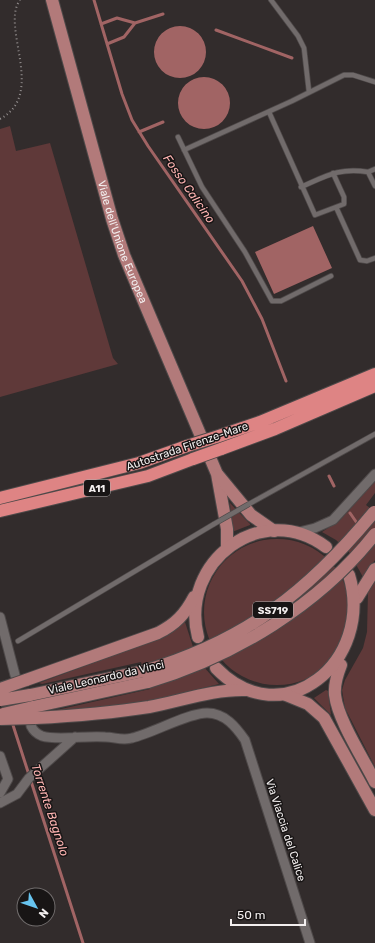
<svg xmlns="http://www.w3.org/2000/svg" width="375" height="943" font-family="Rubik,sans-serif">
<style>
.green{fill:#5f3939}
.water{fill:#a16464}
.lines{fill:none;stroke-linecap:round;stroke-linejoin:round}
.stream{stroke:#a16464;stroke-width:3}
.lane-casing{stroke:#4e4949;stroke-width:6}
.street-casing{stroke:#4e4949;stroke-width:11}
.primary-casing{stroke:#4e4949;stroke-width:14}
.highway-casing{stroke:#4e4949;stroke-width:14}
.path{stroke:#959090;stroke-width:2;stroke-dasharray:1 3;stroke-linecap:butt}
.lane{stroke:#716b6b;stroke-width:4.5}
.street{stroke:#716b6b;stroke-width:9}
.primary{stroke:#b27a7a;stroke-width:12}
.highway{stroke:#de8484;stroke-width:12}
.lane-bridge-casing{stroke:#4e4949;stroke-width:6;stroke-linecap:butt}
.primary-bridge-casing{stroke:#4e4949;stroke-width:14;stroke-linecap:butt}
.highway-bridge-casing{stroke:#4e4949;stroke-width:14;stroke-linecap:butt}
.lane-bridge{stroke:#716b6b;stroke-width:4.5}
.primary-bridge{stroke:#b27a7a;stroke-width:12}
.highway-bridge{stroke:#de8484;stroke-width:12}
.labels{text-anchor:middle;stroke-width:3;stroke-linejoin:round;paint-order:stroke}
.shield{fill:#181515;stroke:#b1aeae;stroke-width:1}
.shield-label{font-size:10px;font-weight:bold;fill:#f3efef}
.street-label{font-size:11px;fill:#f3efef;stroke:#181515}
.water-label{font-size:12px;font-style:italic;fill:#ffb5b3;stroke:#181515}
</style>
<rect width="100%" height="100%" fill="#322c2c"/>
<path class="green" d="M10 126 16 151 50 143 113 358 118 364 0 397V129Z
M375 481V493L366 505 375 512V560L363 577 349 552 336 540 322 532 340 520Z
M230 503 250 524V525L232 532Z
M204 612a73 73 0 1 1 146 0a73 73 0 1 1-146 0Z
M375 579V767L345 708 342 690 345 680 363 648 367 632 368 592Z
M185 622 194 650 203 666 219 684 155 700 110 708 48 712 150 689 141 662 42 684 39 683 163 637Z
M326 690 328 691 331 715 314 698Z"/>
<path class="water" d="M154 52a26 26 0 1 1 52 0a26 26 0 1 1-52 0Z
M178 103a26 26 0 1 1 52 0a26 26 0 1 1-52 0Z
M313 226 332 268 274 294 255 252Z"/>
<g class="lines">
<path class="stream" d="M94 0 122 94 132 120 148 146 242 281 262 319 286 381
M101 24 117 18 135 23
M216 30 292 58
M107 44 124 37 135 23 163 14
M139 132 163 122
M329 476 334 486
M350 513 359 526
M12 722 83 943"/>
<g class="lane-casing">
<path id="lane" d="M271 0 298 36 304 48 309 92
M269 112 315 215 344 204V197L333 173
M178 137 202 187 245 252 272 301H281L331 276
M184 150 292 101 344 75H353L375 82
M375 169 368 172 375 186
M301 187C326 176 340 167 368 172
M336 207 360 260 367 261 375 258
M249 504 375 434
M18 641 214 524"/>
</g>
<g class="street-casing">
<path id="street" d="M295 533 315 528 333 520 375 474
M0 617 15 675
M31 726C33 730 37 734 42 736 57 741 88 735 105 737 115 737 122 741 132 738 153 733 188 713 207 713 225 713 236 727 245 740L310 943
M0 756 8 779 0 793
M0 803 17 794 29 778 75 737"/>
</g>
<g class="primary-casing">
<g id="primary">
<path id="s1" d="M52 0 112 219 124 255 217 474 227 529V548"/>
<path d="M218 475 251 515 274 531"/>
<path d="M357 598 375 569"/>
<path d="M198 637C179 562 262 499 326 547"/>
<path d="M341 665C337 675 334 685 335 695 338 720 363 758 375 782"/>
<path d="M216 668C283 737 375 661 349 575"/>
<path d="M26 680 158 633C176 624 185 614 194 597"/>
<path d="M30 695 144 671"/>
<path d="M286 695 308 704 324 718 375 810"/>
<path d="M33 707 148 682"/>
<path d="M35 718C74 716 111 713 149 707 181 701 213 689 246 690"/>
</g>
</g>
<g class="highway-casing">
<path id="highway" d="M216 437 260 422 375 374
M221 449 275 429 375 386
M0 498 139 463 187 446
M0 511 148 476 193 459"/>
</g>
<path class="path" d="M0 119C47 94 0 27 20 0"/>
<use href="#lane" class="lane"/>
<use href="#street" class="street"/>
<use href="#primary" class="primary"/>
<use href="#highway" class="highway"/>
<g class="lane-bridge-casing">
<path id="lane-bridge" d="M214 524 249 504"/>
</g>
<g class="primary-bridge-casing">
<path id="primary-bridge" d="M144 671C245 641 308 592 374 512
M148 682C235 656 319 605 375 534
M0 689 26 680
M0 700 30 695
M3 714 33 707
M0 719 35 718"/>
</g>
<g class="highway-bridge-casing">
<path id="highway-bridge" d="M187 446 216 437
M193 459 221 449"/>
</g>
<use href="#lane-bridge" class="lane-bridge"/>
<use href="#primary-bridge" class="primary-bridge"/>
<use href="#highway-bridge" class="highway-bridge"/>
</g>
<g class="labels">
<g class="shield">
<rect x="84" y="480" width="26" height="16" rx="3"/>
<rect x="253" y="602" width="40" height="16" rx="3"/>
</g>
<g class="shield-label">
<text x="97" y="492">A11</text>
<text x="273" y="614">SS719</text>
</g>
<g class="street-label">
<text dy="4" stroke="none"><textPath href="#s1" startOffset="252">Viale dell'Unione Europea</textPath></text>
<text transform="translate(187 446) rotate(-19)" y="4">Autostrada Firenze-Mare</text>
<text transform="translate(106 677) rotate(-13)" y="4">Viale Leonardo da Vinci</text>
<text transform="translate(286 830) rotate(72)" y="4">Via Viaccia del Calice</text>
</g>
<g class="water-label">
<text transform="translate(189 189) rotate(55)" y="4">Fosso Calicino</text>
<text transform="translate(50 810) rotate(72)" y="4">Torrente Bagnolo</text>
</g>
</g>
<g transform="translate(36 907) rotate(130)"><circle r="19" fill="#181515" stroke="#706c6c"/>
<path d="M0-3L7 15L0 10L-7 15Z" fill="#67c4ef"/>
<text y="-6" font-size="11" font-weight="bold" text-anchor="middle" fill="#f3efef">N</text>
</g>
<path d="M231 919v6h74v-6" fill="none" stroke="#f3efef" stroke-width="2"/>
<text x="237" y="919" font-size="12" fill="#f3efef" stroke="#181515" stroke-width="3" paint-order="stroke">50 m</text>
</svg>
